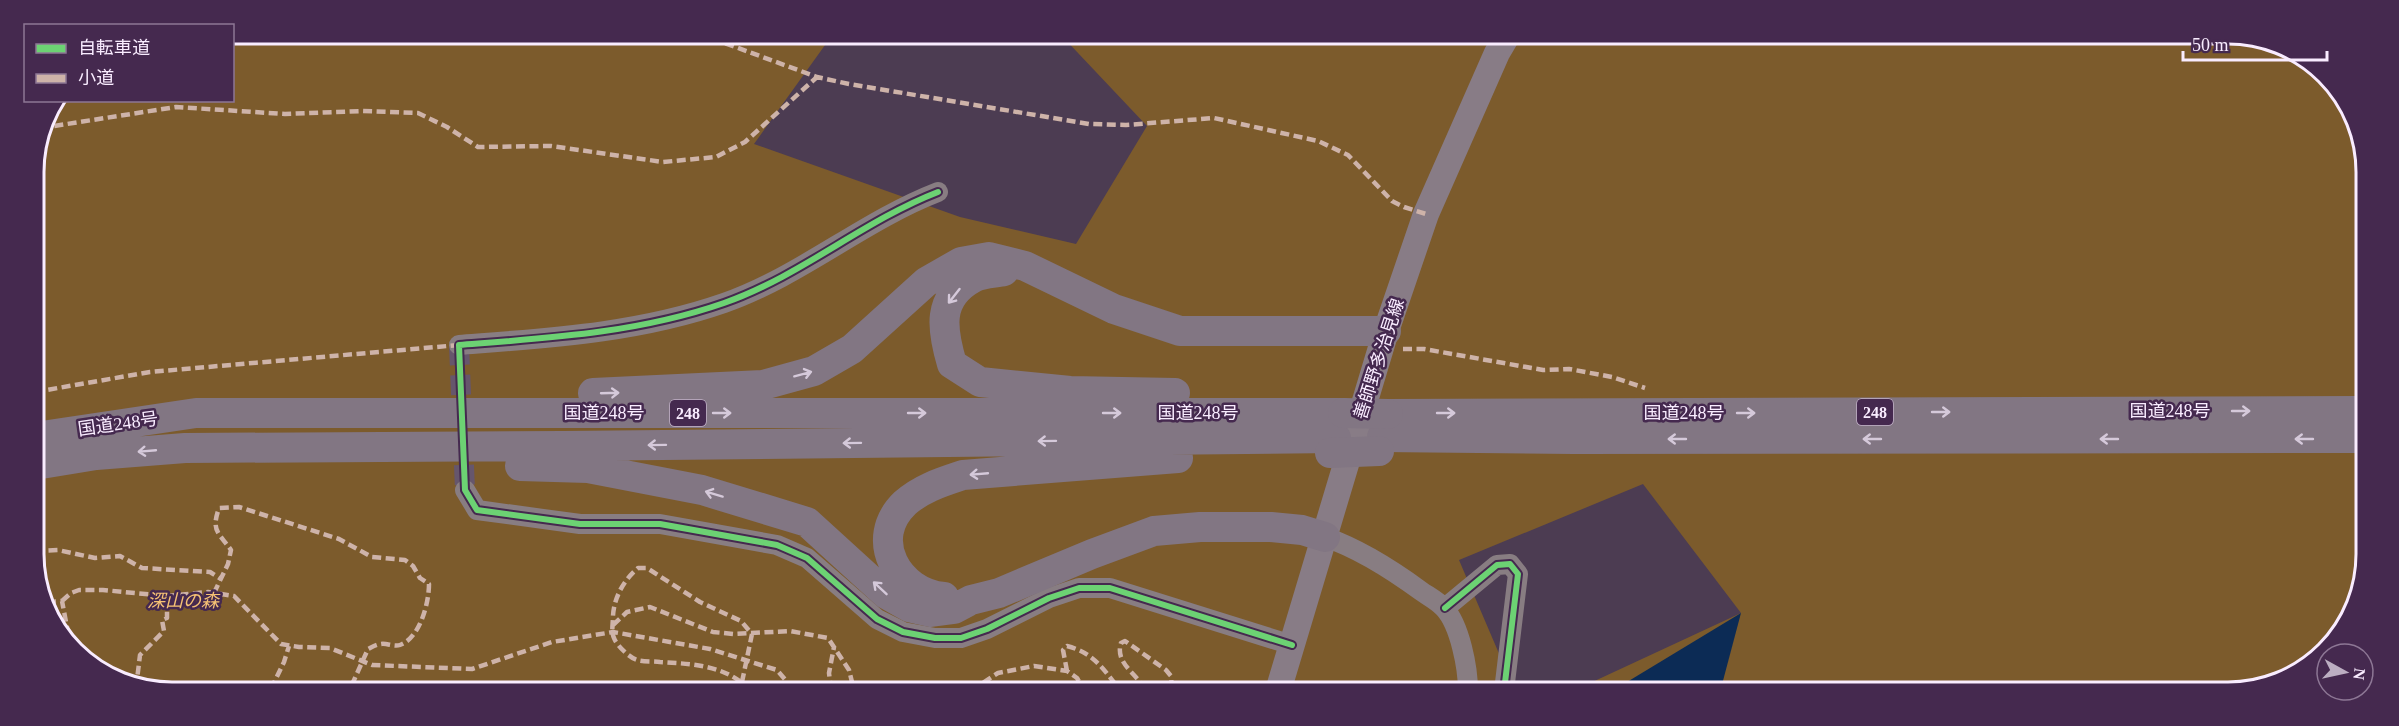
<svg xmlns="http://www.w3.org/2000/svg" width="2399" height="726" font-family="'Times New Roman','Noto Sans JP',serif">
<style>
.green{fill:#7c5b2c}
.water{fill:#0c2b55}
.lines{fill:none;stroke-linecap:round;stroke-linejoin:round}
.minor-tunnel{stroke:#66566c;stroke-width:20;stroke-dasharray:20 10;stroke-linecap:butt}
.minor{stroke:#887d82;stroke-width:20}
.major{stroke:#887c86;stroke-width:26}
.highway{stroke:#827683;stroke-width:30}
.highway-bridge{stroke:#827683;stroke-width:30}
.quiet{stroke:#ceb3a9;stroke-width:4.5;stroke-dasharray:9 4.5;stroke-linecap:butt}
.cycleway-casing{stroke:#45294f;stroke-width:10}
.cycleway{stroke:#6cd273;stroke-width:6}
.oneway{stroke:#d5c9da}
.labels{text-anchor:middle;stroke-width:5;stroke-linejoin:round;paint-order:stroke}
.shield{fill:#45294f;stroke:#c3b2ca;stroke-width:1.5}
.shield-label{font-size:16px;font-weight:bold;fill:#f9ecff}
.street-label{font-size:18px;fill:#f9ecff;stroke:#45294f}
.park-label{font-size:18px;font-style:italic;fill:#f6c274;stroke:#45294f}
.rim{fill:none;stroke:#f9ecff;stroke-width:3}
</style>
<rect width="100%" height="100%" fill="#4c3c52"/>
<path class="green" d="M233 33 833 34 754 144 960 217 1076 244 1147 126 1061 35 2263 38 2331 80 2363 145 2361 590 2312 664 2236 693 1573 691 1741 613 1643 484 1459 560 1515 691 136 688 73 652 36 581 33 163 44 118 55 101 232 100Z"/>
<path class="water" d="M1741 613 1720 692 1621 691 1627 682Z"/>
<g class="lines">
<path class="minor-tunnel" d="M459 345 465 490"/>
<path class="minor" d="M459 345C549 338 638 333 724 303 801 276 863 221 938 192
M465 490 477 510 580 524H660L777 545 807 558 877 619 903 632 935 638H961L987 629 1049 598 1079 588H1110L1292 645
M1325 537C1360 549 1391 569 1421 591 1428 596 1438 601 1444 608 1460 625 1468 668 1468 691
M1445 608 1497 565 1510 564 1518 574 1504 691"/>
<path class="major" d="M1278 691 1386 331 1426 214 1497 53 1507 36"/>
<path class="highway" d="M1004 271C995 273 981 273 973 278 936 298 942 330 952 364L980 382 1070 391 1175 393
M593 393 763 385 814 371 852 349 926 282 961 262 989 257 1025 266 1114 309 1180 331H1386
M1388 414 2362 411
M35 437 196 413H1343
M1382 437 1574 439 2362 438
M35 465 96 455 185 448 563 446 1336 438
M520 466 588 468 702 490 807 522 886 594 909 607 931 612 954 609 971 600 999 593 1092 554 1154 531 1200 527H1271L1302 530 1325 537
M944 597C898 593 867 539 905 503 922 488 942 482 963 475L1178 458"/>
<path class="highway-bridge" d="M1343 413 1388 414
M1330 453 1379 451"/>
<path class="quiet" d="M700 34 817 77 849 84 1089 124 1126 125 1214 118 1318 141 1348 155 1392 201 1404 207 1426 214
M41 128 176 107 285 114 362 111 418 113 447 127 478 147 551 146 663 162 716 157 745 142 817 77
M1403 349H1424L1543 370 1569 369 1612 377 1645 388
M35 392 150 372 459 345
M35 551 58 550 95 558 120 556 142 568 210 572 221 579
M214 593 228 564 231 550C218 532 211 531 219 508L239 507 339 539 372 557 405 560 413 566 420 578 429 584C429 603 420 638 400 645 394 647 387 643 381 644 377 644 372 647 368 649L350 689
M62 601 71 593 79 590H103L167 596 208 592 234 596 281 644 299 647 330 648 372 665 472 669 552 642 613 632 710 649 745 660 777 670 794 690
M47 602 62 601 71 648
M613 625 627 612 650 607 713 632 734 634 790 631 828 638 849 670 854 690
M1067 671 1063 650 1067 646C1094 653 1103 669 1120 690
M742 682 752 634 741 621 700 602 647 568H638C624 580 614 597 613 616 613 623 611 632 614 638 617 646 630 658 637 660 644 662 653 661 660 662 693 664 726 665 750 690
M136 688 140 655 164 631 162 620 167 618V596
M271 689 284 662 289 646
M831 690 829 673 834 647
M972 690 998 673 1034 666 1067 671 1077 678 1084 690
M1142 690 1143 686C1134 672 1115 662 1121 643L1125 641 1166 670 1171 676 1172 691"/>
<g class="cycleway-casing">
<path id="cycleway" d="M938 192C863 221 801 276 724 303 638 333 549 338 459 345L465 490 477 510 580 524H660L777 545 807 558 877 619 903 632 935 638H961L987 629 1049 598 1079 588H1110L1292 645
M1445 608 1497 565 1510 564 1518 574 1504 691"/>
</g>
<use href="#cycleway" class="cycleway"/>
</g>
<defs><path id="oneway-shaft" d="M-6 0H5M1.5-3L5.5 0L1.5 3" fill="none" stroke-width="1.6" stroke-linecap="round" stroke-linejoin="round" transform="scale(1.5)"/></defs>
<g class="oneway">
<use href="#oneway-shaft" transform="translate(954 296) rotate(128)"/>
<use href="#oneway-shaft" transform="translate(803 374) rotate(-15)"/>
<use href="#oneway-shaft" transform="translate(610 393) rotate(-2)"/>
<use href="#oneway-shaft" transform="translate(2241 411)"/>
<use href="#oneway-shaft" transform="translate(1941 412)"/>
<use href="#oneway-shaft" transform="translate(722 413)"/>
<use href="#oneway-shaft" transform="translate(917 413)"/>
<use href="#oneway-shaft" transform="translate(1112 413)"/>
<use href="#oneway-shaft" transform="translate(1446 413)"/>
<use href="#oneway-shaft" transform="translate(1746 413)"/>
<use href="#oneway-shaft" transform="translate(1677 439) rotate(180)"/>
<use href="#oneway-shaft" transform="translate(1872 439) rotate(180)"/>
<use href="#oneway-shaft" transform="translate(2109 439) rotate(180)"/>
<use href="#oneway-shaft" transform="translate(2304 439) rotate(180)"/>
<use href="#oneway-shaft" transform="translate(1047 441) rotate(179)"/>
<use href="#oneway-shaft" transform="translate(852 443) rotate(179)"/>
<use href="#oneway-shaft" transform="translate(657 445) rotate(179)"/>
<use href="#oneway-shaft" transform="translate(147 451) rotate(175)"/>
<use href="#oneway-shaft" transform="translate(979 474) rotate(175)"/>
<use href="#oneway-shaft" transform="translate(714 494) rotate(-163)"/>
<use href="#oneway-shaft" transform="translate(880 588) rotate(-137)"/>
</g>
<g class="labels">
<g class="shield">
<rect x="1857" y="399" width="36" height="26" rx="4.5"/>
<rect x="670" y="400" width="36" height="26" rx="4.5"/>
</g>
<g class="shield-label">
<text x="1875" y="418">248</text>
<text x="688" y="419">248</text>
</g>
<g class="street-label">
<text transform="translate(1379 359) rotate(-72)" y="6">善師野多治見線</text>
<text x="2170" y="417">国道248号</text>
<text x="604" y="419">国道248号</text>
<text x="1198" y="419">国道248号</text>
<text x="1684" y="419">国道248号</text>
<text transform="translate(118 424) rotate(-8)" y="6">国道248号</text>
</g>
<g class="park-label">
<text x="183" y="607">深山の森</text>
</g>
</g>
<path d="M0 0H2399V726H0ZM172 44H2228A128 128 0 0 1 2356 172V554A128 128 0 0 1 2228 682H172A128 128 0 0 1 44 554V172A128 128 0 0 1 172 44Z" fill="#45294f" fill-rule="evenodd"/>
<path class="rim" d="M172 44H2228A128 128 0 0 1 2356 172V554A128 128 0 0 1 2228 682H172A128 128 0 0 1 44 554V172A128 128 0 0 1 172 44Z"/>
<rect x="24" y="24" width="210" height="78" fill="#45294f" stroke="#8d7795" stroke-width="1.5"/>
<rect x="36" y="44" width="30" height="9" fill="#6cd273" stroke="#8d7795" stroke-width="1.5"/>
<text x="78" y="54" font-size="18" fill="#f9ecff">自転車道</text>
<rect x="36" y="74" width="30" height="9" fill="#ceb3a9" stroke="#8d7795" stroke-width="1.5"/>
<text x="78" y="84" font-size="18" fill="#f9ecff">小道</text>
<g transform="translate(2345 672) rotate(98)"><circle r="28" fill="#45294f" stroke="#8d7795" stroke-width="1.5"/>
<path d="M0-4.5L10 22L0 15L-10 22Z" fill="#bcaec2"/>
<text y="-9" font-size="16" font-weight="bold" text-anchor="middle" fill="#f9ecff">N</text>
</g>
<path d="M2183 51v9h144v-9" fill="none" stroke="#f9ecff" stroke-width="3"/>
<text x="2192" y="51" font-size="18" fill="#f9ecff" stroke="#45294f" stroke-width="4.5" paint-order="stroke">50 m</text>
</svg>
